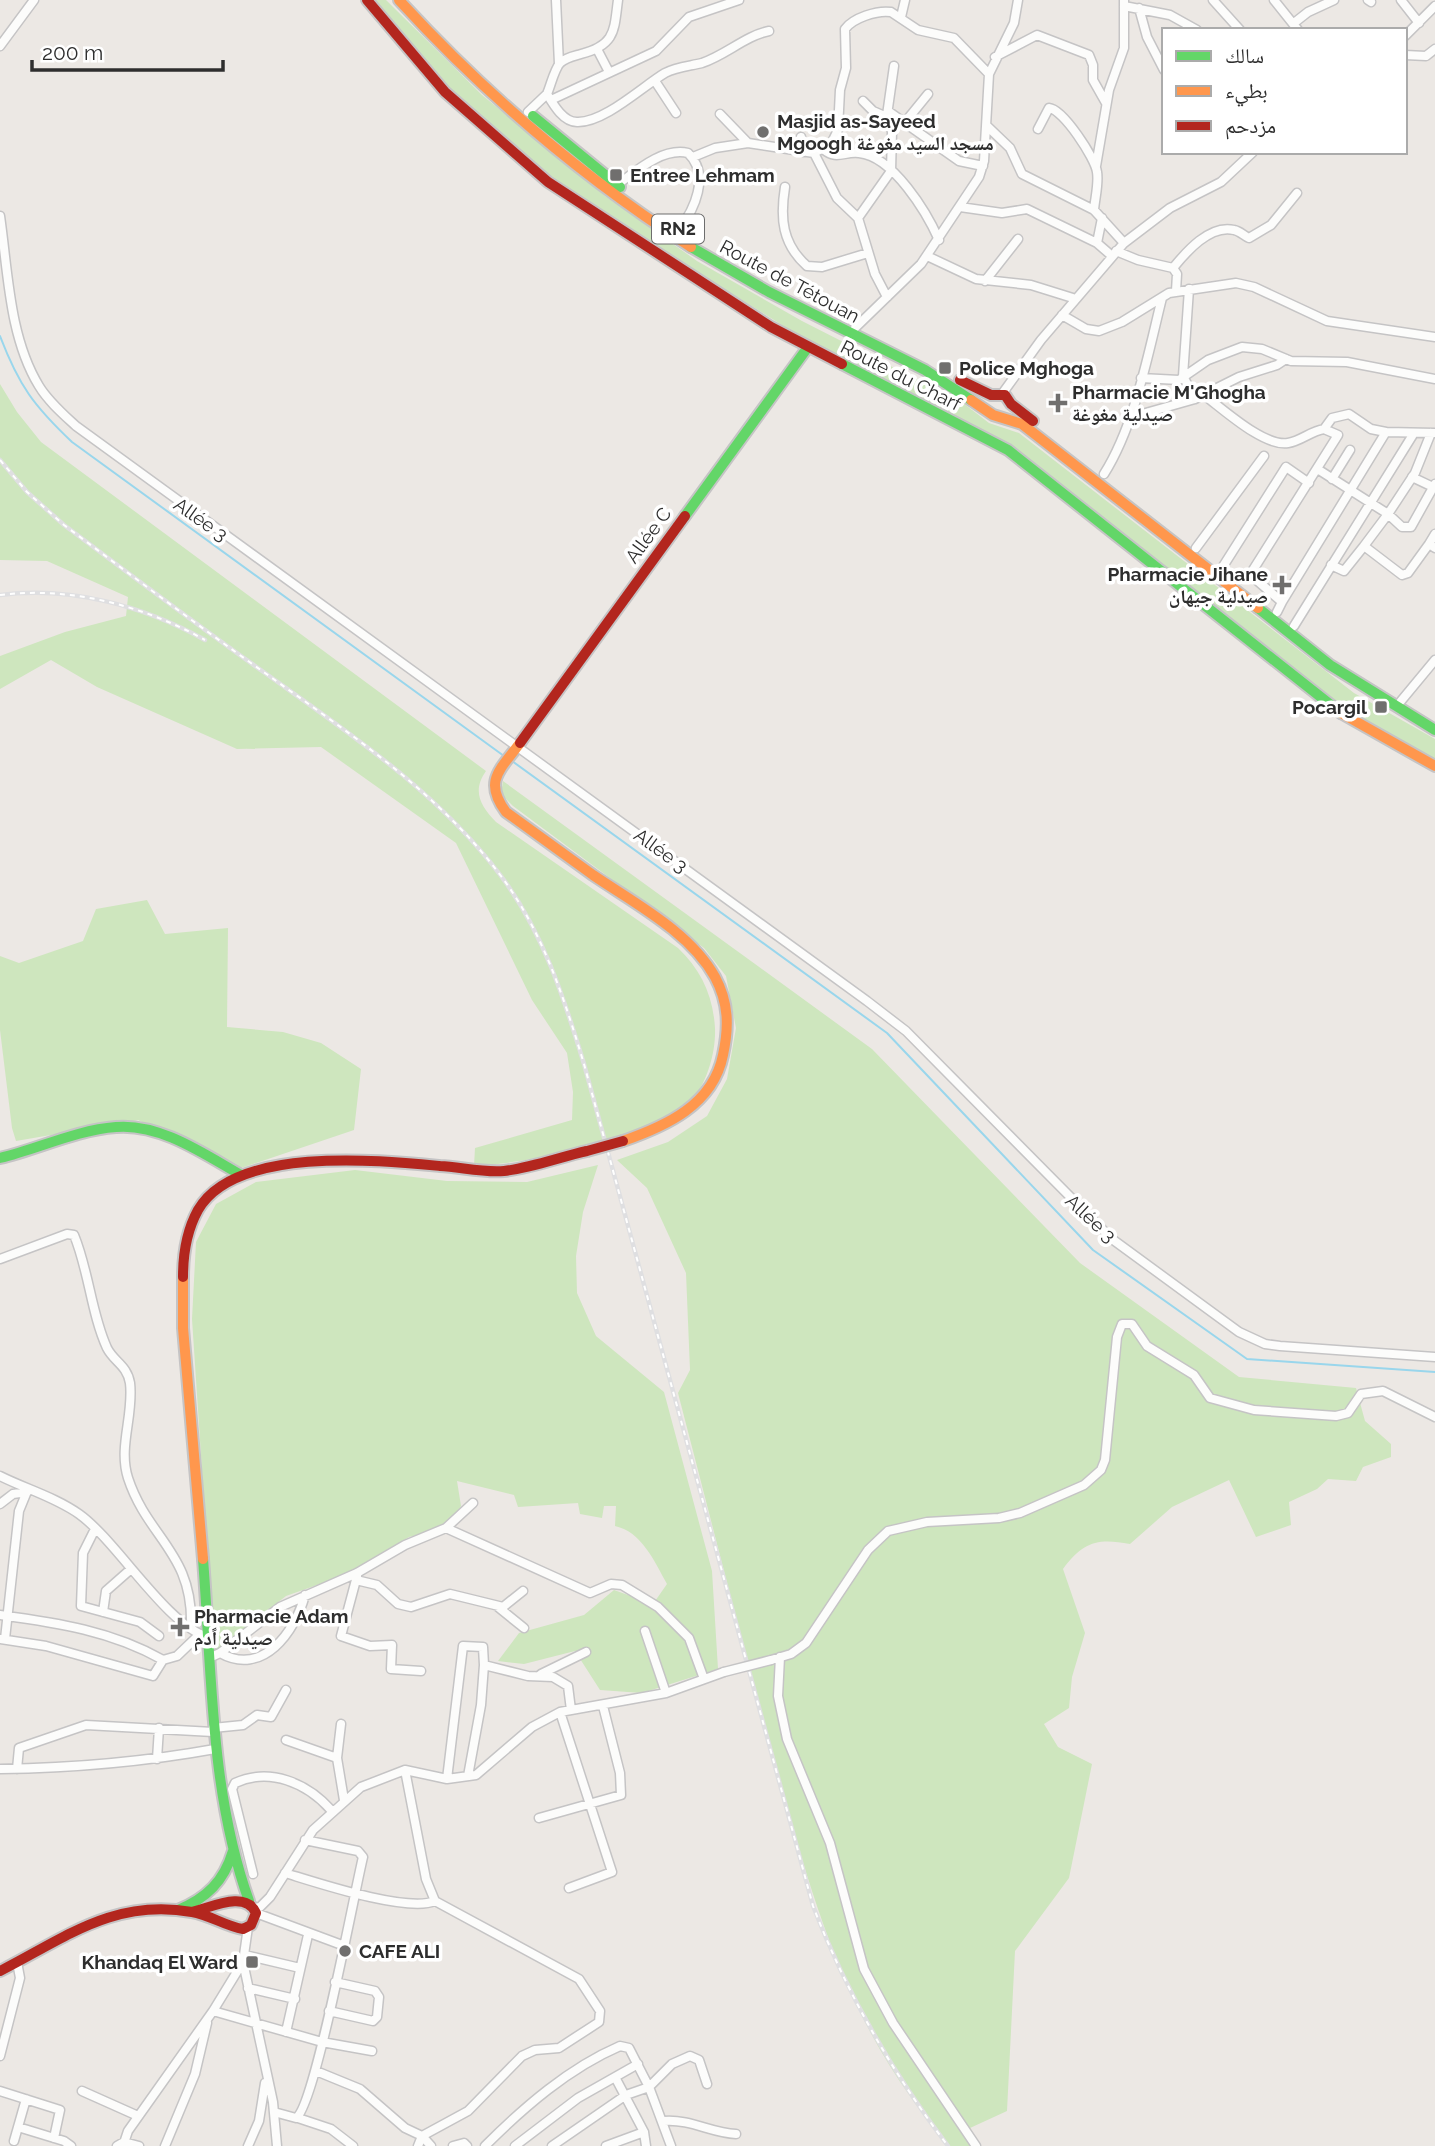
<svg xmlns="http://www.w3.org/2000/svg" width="1435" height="2146" font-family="Raleway,'Noto Naskh Arabic',sans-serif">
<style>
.green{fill:#cee6be}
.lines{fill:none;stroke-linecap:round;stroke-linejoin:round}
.stream{stroke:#99d6ec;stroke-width:2}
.street-casing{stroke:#c5c4c5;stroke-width:11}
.fast-casing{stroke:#c5c4c5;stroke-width:14}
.slow-casing{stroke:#c5c4c5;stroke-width:14}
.jam-casing{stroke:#c5c4c5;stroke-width:14}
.street{stroke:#fcfcfb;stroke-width:8}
.fast{stroke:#63d668;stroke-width:10}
.slow{stroke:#ff974d;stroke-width:10}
.jam{stroke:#b3261e;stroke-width:10}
.rail-casing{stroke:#dfdfe1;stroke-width:4.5}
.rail{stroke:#fff;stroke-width:2;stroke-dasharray:5;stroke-linecap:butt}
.street-bridge-casing{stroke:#c5c4c5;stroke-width:11;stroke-linecap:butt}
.jam-bridge-casing{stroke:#c5c4c5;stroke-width:14;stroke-linecap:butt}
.street-bridge{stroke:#fcfcfb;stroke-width:8}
.jam-bridge{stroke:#b3261e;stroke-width:10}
.poi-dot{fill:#706f6e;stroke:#fff;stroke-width:2.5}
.labels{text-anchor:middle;stroke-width:7;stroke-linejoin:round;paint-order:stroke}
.shield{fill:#fff;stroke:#6d6d6d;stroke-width:2}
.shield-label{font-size:18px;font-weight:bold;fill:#2e2e2e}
.poi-label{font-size:19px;font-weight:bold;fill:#2e2e2e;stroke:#fff;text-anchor:start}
.street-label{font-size:19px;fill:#2e2e2e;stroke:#fff}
</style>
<rect width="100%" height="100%" fill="#ece8e4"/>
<path class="green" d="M371 0H386L482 95 605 196 697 261 802 321 963 403 989 423 1019 433 1354 693 1435 739V759L1355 715 1232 623 1023 454 995 436 825 352 555 183 446 87Z
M0 384 17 412 41 442 486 771C472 791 480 805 496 822L678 948C701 970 713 995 715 1028 716 1052 707 1084 690 1102 657 1138 524 1164 474 1166L475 1148 572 1120 573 1092 567 1053 532 1000 456 843 321 747 237 749 97 687 51 660 0 689V656L65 632 126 616 128 597 47 561 0 560Z
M503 781 872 1049 1080 1263 1239 1377 1356 1388 1365 1421 1391 1444V1457L1363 1467 1356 1481 1328 1479 1317 1489 1289 1502 1291 1525 1256 1537 1229 1480 1172 1507 1130 1544C1097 1538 1083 1542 1063 1569L1085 1633 1072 1677 1069 1708 1044 1724 1058 1747 1092 1764 1069 1878 1015 1951 1007 2111 970 2128 980 2146H950C937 2130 922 2114 910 2096 832 1988 800 1854 765 1727 735 1616 707 1504 678 1393L690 1370 686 1273 647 1188 617 1160 668 1142 707 1116 727 1079 736 1028 726 976 704 948 513 806 501 794Z
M147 900 165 934 228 928 227 1027 283 1032 321 1043 361 1069 354 1130 241 1168 138 1120 16 1141 12 1128 0 1030V956L19 963 83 941 96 909Z
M598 1165 583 1212 576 1256 577 1293 596 1336 664 1392 712 1571 718 1669 642 1693 600 1690 575 1651 524 1664 498 1661 519 1633 584 1615 614 1590 653 1604 667 1584C654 1561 642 1532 615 1526L616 1506H604L602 1518 580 1514 578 1503 518 1507 514 1495 457 1481 461 1506 453 1519 436 1530 409 1537 348 1574 286 1596 214 1652 192 1319 196 1242 216 1204 256 1182 355 1170 447 1181 527 1182Z"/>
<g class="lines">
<path class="stream" d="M0 336C19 386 34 406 72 442L504 756
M512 761 887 1033 1093 1250 1247 1359 1435 1372"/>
<g class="street-casing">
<path id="street" d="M556 0 559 64
M1213 0 1240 30
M1274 0 1298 30
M1368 0 1371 2
M1401 0 1419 23
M1124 6 1170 15 1197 30
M1139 8 1147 37 1164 70
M901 17 905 0
M1294 23 1308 12 1334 0
M1405 36 1435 6
M0 46 34 0
M597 49 609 72
M1405 55 1426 56 1435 49
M995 57 1037 35 1089 55 1093 65V80L1106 103
M655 81 676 113
M547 94C551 85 554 70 560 63 566 57 574 56 581 54 616 45 614 30 618 0
M551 100 656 51 689 17 739 0
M888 111 959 161 983 166
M528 112 547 94C553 104 563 122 577 122 604 123 643 86 665 73 676 67 690 66 702 63 726 55 745 36 769 31
M720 114 748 143 814 153
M887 115 894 66
M906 121 928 94
M987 126 1010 148 1022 174 1094 210 1124 243
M1038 129 1049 108C1063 109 1095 158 1097 172 1099 183 1095 198 1094 210
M801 137 803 152
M823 149C837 161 844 151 859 153 893 156 927 213 939 240
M693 157 715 148 748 143
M1096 166 1109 90 1124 48V0
M617 185C636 171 663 147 688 153 711 175 694 210 679 230
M785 187C780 218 782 244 807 266L822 267 868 253
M960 207 1002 213 1027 209 1097 243
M0 216C8 271 9 337 39 386 48 401 63 414 76 426L867 1001 906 1031 1112 1239 1239 1332 1265 1344 1280 1346 1435 1357
M858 218 891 171 892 132 889 118 873 111 863 101
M1102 218 1097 243 1112 256
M1116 251 1138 260 1173 268 1177 274 1176 291
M927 256 976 279 1031 285 1076 299
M1173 268C1186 252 1210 224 1234 230 1240 231 1244 236 1249 238L1271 225 1297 193
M985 281 1018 239
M1189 289 1183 376 1195 399
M887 297 875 274 858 218 837 198 814 153 831 144 838 130 840 90 846 68 845 29C853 18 877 10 891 12L918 30 954 38 989 74
M1062 315 1086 329 1099 331 1122 322 1169 293 1236 283 1254 287 1327 321 1435 337
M855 328 921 264 979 177 984 161 989 74 1014 23 1018 0
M1141 378 1179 380 1208 360 1242 347 1262 349 1291 361 1347 362 1435 379
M1002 394 1041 340 1124 243 1170 208 1221 182 1253 152
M1204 395C1223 409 1264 447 1288 443 1301 441 1311 431 1324 429L1338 435 1253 570V577L1282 602 1277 612
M1128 418 1195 399 1239 377 1277 365 1286 359
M1324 429 1332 418 1349 414 1371 429 1386 432
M1319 470 1388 514 1415 473 1431 433
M1104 474C1135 425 1148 354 1162 298
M1412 477 1435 488
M1332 479 1350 450
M1435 534 1429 544 1435 548
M1429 544 1408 573 1402 575 1364 546 1388 514 1402 527H1411L1435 484
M1196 548 1264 456
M1331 565 1344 571 1364 546
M1222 568 1286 467 1309 483
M1282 602 1386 432 1435 433
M1294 626 1414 433
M1401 701 1435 660
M0 1259 67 1234 74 1235C89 1271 91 1313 107 1348 114 1362 127 1365 130 1383 134 1415 118 1447 128 1478 148 1539 194 1553 191 1628
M0 1476C26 1489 55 1497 79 1514 117 1541 166 1625 208 1637
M0 1504 13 1494 27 1492
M446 1528 590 1593 611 1584 622 1585 658 1607 689 1638 704 1679
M95 1529 83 1553 81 1606 140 1622 159 1636
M357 1576 341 1636 370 1646 392 1645 391 1669 421 1671
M356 1580 377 1585 398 1604 411 1607 450 1594 503 1607 523 1591
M498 1607 524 1628
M103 1612 106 1591 131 1569
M0 1615C58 1623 112 1631 163 1660L177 1656 200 1634
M645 1631 666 1693
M0 1639 46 1646 153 1676 163 1660
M5 1639 19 1511 28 1489
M220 1653C263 1677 295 1632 305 1595
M780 1657 778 1696 787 1739 830 1843 864 1969 893 2023 976 2146
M209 1658 220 1653 280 1607 357 1573 405 1545 446 1528 473 1503
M771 1660 791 1654 806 1643 868 1550 888 1531 927 1522 999 1518 1020 1513 1084 1485 1101 1470 1105 1460 1117 1337 1122 1324H1132L1147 1346 1194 1375 1210 1398 1254 1410 1336 1416 1348 1413 1361 1394 1383 1391 1435 1417
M541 1674 586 1652
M560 1712 612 1872 569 1888
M213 1728 243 1725 257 1715 271 1717 286 1690
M286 1740 337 1758 344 1800
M337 1758 341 1724
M157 1759 159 1728
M0 1769C73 1768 143 1762 215 1749
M17 1769 19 1748 86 1725 213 1732
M468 1776 481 1705 484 1665 528 1676 553 1677 568 1686 571 1710
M447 1779 463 1646 483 1647 484 1665
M539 1818 621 1795 620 1773 603 1706
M285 1873C315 1882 407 1913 435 1901L426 1879 405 1770
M253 1874 232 1789 235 1783C270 1767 307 1783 331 1810
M254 1908 260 1907 270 1897 313 1830 361 1787 405 1770 447 1779 476 1775 532 1727 560 1712 666 1693 724 1672
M256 1913 342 1945
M245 1955 300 1968
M243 1962 273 2102 277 2146
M248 1988 295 1999
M213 2011 322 2042 372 2051
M329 2011 373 2021 377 2017 379 1997 375 1991 335 1982
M286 2032 308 1935
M0 2056 20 1978 17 1962
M316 2071 360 2089 405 2128 422 2136 468 2111 522 2056 535 2050 559 2048 599 2022 600 2011 579 1979 435 1901
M615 2077 644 2132 646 2146
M0 2091 60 2110 54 2138
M82 2091 138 2116
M274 2112 296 2118C315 2106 354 1894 363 1857L358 1851 305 1840
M298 2118 331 2129 353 2146
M664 2121C691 2119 711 2133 736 2134
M18 2127 64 2141 71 2146
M422 2136 431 2146
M14 2141 26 2099
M117 2146 124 2142 139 2146
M123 2146 128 2131 213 2011 243 1962 248 1927
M165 2146 195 2074 207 2023
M248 2146 259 2121 265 2083
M418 2146 422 2136
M453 2146 464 2143 467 2146
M485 2146C524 2107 569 2068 620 2046L629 2048 649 2087 672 2064 690 2056 699 2060 707 2084
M515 2146 578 2098 638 2064
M552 2146 626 2095 649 2087 671 2146
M606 2146 644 2132"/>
</g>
<g class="fast-casing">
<path id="fast" d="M533 116 620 187
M691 247 769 292 925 370 971 400
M842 364 1008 450 1341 713
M685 516 808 347
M1258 608 1330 665 1435 730
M0 1158C38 1149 76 1130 116 1127 160 1123 204 1154 241 1175
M203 1559C212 1673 210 1792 249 1901
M178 1910C207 1898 224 1881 233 1851"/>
</g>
<g class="slow-casing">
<path id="slow" d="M399 0C486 95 582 177 691 247
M971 400 993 415 1022 424 1258 608
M1341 713 1435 766
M520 743C500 770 483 781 506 812 535 833 564 854 593 875 634 903 690 932 715 977 729 1003 729 1027 723 1055 713 1105 666 1126 623 1141
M183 1277V1328L203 1559"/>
</g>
<g class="jam-casing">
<path id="jam" d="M367 0 445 92 548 182 771 327 842 364
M960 380 991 395H1005L1011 404 1033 421
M520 743 685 516
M183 1277C183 1255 187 1230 198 1210 235 1146 377 1160 440 1166 460 1167 484 1173 504 1171 531 1168 560 1157 587 1151
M0 1971C65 1938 114 1898 192 1912 210 1915 225 1926 243 1929L251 1925 256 1913C246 1890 212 1907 192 1912"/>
</g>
<use href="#street" class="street"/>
<use href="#fast" class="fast"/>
<use href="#slow" class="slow"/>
<use href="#jam" class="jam"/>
<g class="rail-casing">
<path id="rail" d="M0 460 27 492 64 525C131 575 197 625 265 673 349 733 438 792 501 876 543 932 564 998 584 1064L813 1906C847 1994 891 2071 948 2146
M0 595C71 586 144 606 205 640"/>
</g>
<use href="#rail" class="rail"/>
<g class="street-bridge-casing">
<path id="street-bridge" d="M724 1672 771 1660"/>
</g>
<g class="jam-bridge-casing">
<path id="jam-bridge" d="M587 1151 623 1141"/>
</g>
<use href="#street-bridge" class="street-bridge"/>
<use href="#jam-bridge" class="jam-bridge"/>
</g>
<g class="poi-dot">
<circle cx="763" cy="132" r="7"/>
<rect x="609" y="168" width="14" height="14" rx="3.5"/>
<rect x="938" y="361" width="14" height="14" rx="3.5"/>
<path d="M1054.5 392.5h7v7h7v7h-7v7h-7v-7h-7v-7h7z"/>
<path d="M1278.5 574.5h7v7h7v7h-7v7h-7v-7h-7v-7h7z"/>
<rect x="1374" y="700" width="14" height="14" rx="3.5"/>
<path d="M176.5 1616.5h7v7h7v7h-7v7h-7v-7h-7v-7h7z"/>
<circle cx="345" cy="1951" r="7"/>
<rect x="245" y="1955" width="14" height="14" rx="3.5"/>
</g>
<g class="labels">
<rect class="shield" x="652" y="214.5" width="52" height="29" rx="5"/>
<g class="shield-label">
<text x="678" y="235">RN2</text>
</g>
<g class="poi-label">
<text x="777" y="128">Masjid as-Sayeed<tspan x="777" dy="22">Mgoogh مسجد السيد مغوغة</tspan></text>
<text x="630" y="182">Entree Lehmam</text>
<text x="959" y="375">Police Mghoga</text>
<text x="1072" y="399">Pharmacie M'Ghogha<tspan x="1072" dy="22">صيدلية مغوغة</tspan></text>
<text x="1268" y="581" text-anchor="end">Pharmacie Jihane<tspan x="1268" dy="22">صيدلية جيهان</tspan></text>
<text x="1367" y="714" text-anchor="end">Pocargil</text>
<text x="194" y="1623">Pharmacie Adam<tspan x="194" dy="22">صيدلية اًدم</tspan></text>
<text x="359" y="1958">CAFE ALI</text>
<text x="238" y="1969" text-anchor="end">Khandaq El Ward</text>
</g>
<g class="street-label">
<text transform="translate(790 281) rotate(28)" y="7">Route de Tétouan</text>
<text transform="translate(901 375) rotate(27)" y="7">Route du Charf</text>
<text transform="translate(201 519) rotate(35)" y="7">Allée 3</text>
<text transform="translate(648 535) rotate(-54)" y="7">Allée C</text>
<text transform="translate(661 850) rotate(36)" y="7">Allée 3</text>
<text transform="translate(1091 1218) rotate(43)" y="7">Allée 3</text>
</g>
</g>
<rect x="1162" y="28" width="245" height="126" fill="#ffffff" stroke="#ababab" stroke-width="2"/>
<rect x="1176" y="51" width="35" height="10" fill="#63d668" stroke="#ababab" stroke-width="2"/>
<text x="1225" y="63" font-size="21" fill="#2e2e2e">سالك</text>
<rect x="1176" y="86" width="35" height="10" fill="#ff974d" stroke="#ababab" stroke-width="2"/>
<text x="1225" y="98" font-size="21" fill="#2e2e2e">بطيء</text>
<rect x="1176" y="121" width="35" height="10" fill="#b3261e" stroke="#ababab" stroke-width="2"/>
<text x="1225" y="133" font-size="21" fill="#2e2e2e">مزدحم</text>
<path d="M32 60v10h191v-10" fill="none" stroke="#2e2e2e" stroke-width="3.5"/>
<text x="42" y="60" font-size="21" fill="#2e2e2e" stroke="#ffffff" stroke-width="5" paint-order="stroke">200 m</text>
</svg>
